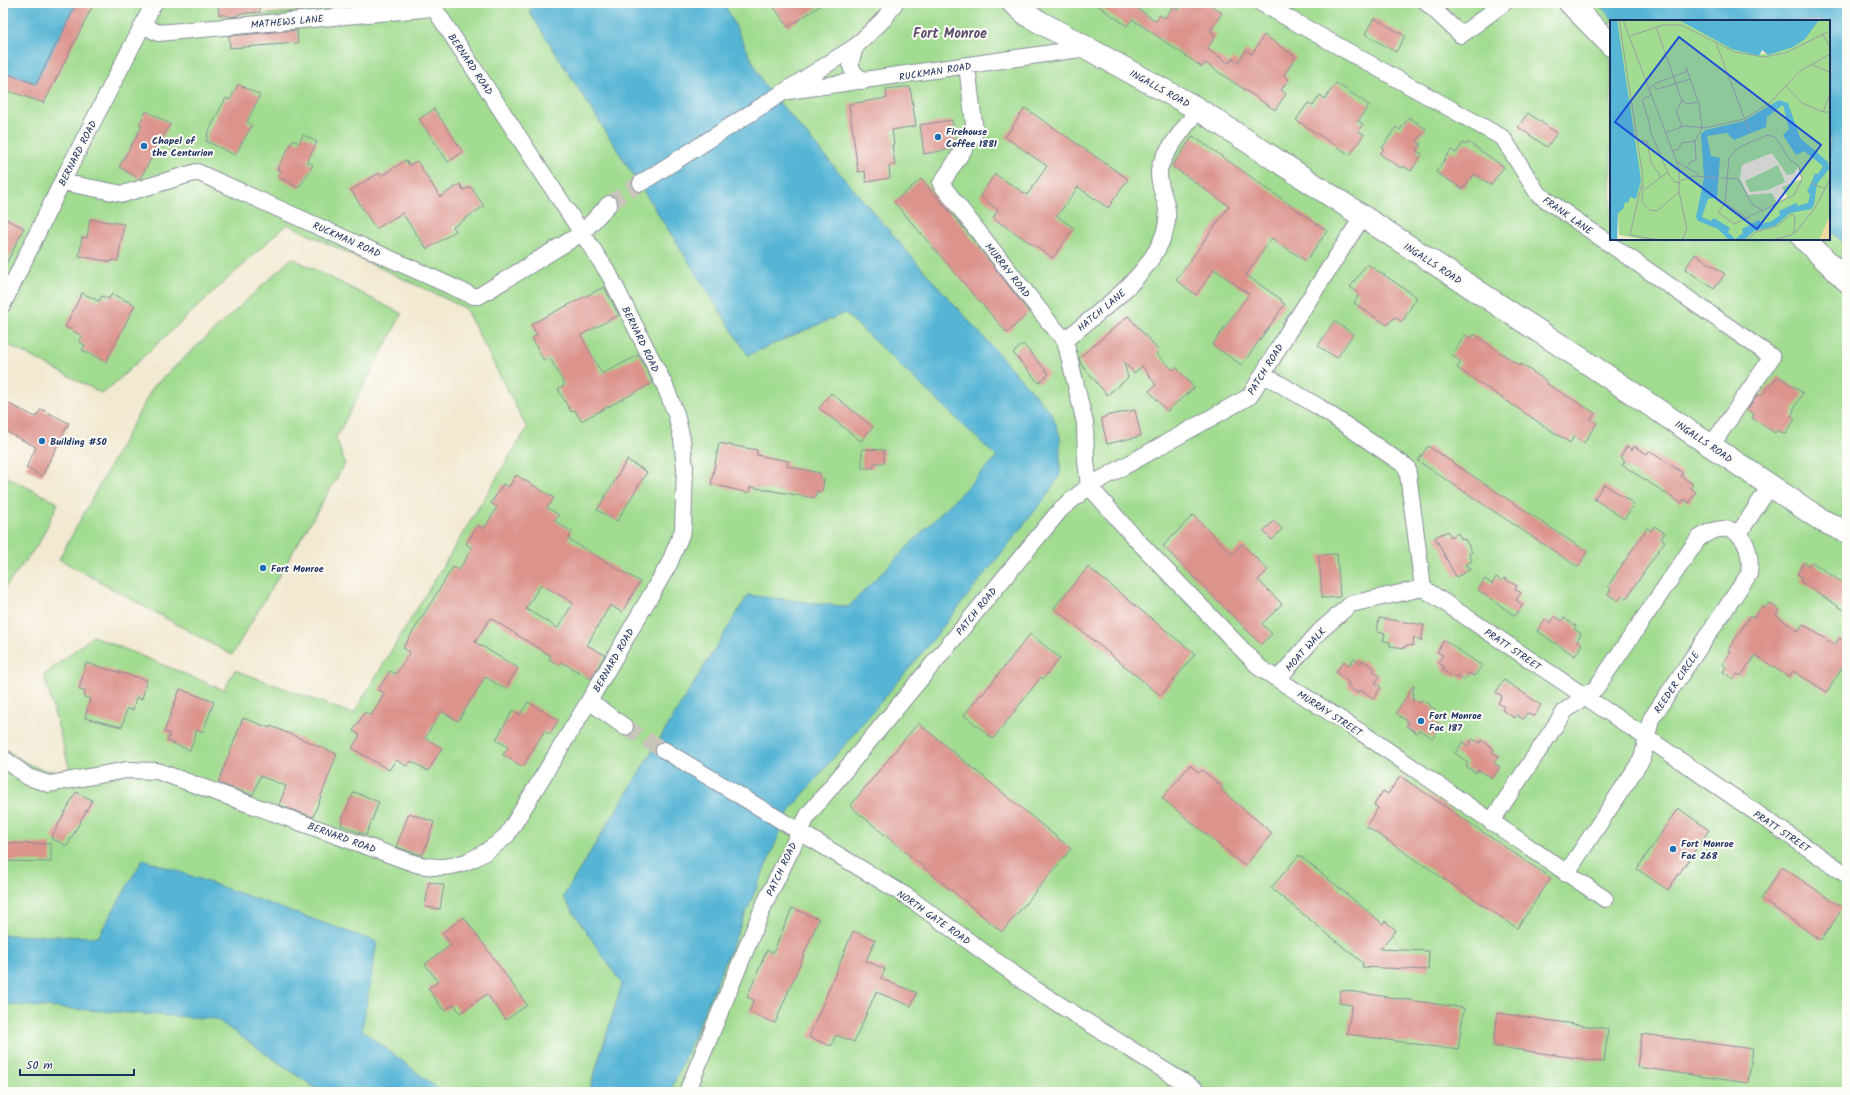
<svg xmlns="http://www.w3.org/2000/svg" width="1850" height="1095" font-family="Kalam,sans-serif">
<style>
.green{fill:#a1dc90;stroke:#5e8677}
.water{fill:#57b5d5;stroke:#39729a}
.building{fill:#dc938c;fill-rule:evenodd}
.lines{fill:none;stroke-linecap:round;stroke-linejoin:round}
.street-tunnel{stroke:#c7c4ba;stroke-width:16;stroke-dasharray:16 8;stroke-linecap:butt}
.street-casing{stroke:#868c98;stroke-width:18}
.secondary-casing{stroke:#868c98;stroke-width:24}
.street{stroke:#fff;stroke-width:16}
.secondary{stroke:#fff;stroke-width:22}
.poi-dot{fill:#1f6fb2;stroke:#fdfcf7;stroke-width:1.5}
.labels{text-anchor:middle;stroke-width:4;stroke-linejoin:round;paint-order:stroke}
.street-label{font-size:10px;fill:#1b2f5e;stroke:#fdfcf7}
.poi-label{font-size:10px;font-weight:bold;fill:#1b2f5e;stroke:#fdfcf7;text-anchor:start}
.district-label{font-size:14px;font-weight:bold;fill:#5f526e;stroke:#fdfcf7}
.inset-road{fill:none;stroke:#9c9fa3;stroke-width:1}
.view{fill:#1d4ed8;fill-opacity:0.15;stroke:#1d4ed8;stroke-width:2}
.inset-edge{fill:none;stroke:#1b2f5e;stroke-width:2}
</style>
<rect width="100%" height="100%" fill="#fdfcf7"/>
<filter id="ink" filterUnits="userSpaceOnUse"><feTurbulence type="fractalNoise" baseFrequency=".025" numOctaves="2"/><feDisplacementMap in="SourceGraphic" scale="8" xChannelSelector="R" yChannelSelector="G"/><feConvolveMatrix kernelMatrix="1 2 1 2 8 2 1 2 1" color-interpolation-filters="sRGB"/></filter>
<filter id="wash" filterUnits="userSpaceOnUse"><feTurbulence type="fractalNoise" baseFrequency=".012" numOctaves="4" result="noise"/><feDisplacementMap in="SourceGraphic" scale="16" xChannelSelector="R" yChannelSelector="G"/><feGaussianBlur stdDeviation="0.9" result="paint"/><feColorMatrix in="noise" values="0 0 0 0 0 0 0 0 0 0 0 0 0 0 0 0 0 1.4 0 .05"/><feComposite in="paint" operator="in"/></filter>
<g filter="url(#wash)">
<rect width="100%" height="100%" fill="#f2e9d1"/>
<path class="green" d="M3 3H257L258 15 344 8V3H1801L1822 21H1611V239H1829V26L1847 42V1092H3V747C22 761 44 777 70 770L44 675 93 636 224 690 235 670 353 714 527 428 465 308 287 224 103 394 3 342Z
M292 258 402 314 336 438 345 464 232 655 59 559 153 387Z
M3 475 58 503 39 543 3 590Z"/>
<path class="water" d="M3 3H77L36 84 3 72Z
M537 3H724L764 85 909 254 1052 414 1060 436V475L1045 498 927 647 789 811 670 1092H589L622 984 563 897 748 595 848 607 997 457 845 313 748 355 529 11Z
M1597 3H1847V246L1829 229V21H1615Z
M143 859 377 942 362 1030 442 1092H321L216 1019 3 1004V935L98 937Z"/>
<g id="blocks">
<path class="building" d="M77 3H94L44 103 3 89V72L36 84Z
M218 3H260V12L238 14V16L227 17V15H219Z
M771 3H824L788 27Z
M1094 3H1129L1156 21 1160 15 1165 18 1173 7 1178 10 1183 3H1207L1222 13 1210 31 1216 35 1207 49 1229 63 1233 58 1238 62 1246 50 1252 54 1264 35 1296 57 1284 75 1289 79 1281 90 1286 94 1275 110 1205 63 1202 67 1132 19 1127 26Z
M1374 18 1405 36 1396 52 1365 34Z
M297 30 298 43 230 48 229 36Z
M1336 83 1369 105 1358 121 1363 124 1358 131 1364 134 1350 155 1296 120 1308 103 1313 106 1320 95 1325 99Z
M238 84 260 95 247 122 252 125 235 155 206 141 208 136 207 135 220 109 226 98 230 100Z
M905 87H910L916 126 892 130 894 144 892 145 895 165H889L890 178 866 182 865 171 858 172 849 104 887 98 886 89Z
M1025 108 1128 179 1108 208 1078 187 1057 216 1074 228 1053 258 993 218 998 210 980 196 995 174 1027 195 1047 166 1005 137Z
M434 109 463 152 448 162 419 119Z
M146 111 170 124 140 179 119 167 142 126 139 124Z
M1528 113 1557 133 1547 147 1518 127Z
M1409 117 1426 129 1417 141 1421 144 1416 151 1422 154 1411 171 1403 166 1401 168 1380 154 1384 149 1382 148 1396 127 1400 130Z
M952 120 956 144 952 149 924 154 920 125Z
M303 135 317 142 307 162 313 165 299 188 278 177 281 171 277 169 293 140 299 143Z
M1193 136 1327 231 1306 261 1272 238 1246 275 1282 300 1281 302 1285 304 1242 365 1212 345 1249 294 1214 269 1196 295 1176 280 1229 206 1172 166Z
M1468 142 1504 167 1491 185 1474 174 1463 189 1436 172 1451 150 1456 153 1463 143 1466 145Z
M406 160 409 165 417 161 440 197 460 184 463 190 471 187 484 206 453 227 456 231 427 249 402 213 376 229 351 190 379 173 381 176Z
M921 179 964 228 1029 312 1007 333 894 202Z
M3 218 24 228 3 270Z
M90 219 124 224 118 261 112 260V262L79 256 82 237 87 238Z
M1695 254 1725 274 1714 289 1685 269Z
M1367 264 1417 297 1402 322 1395 317 1387 325 1354 303 1359 294 1350 287Z
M604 287 619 315 581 335 602 374 639 355 653 383 581 421 575 410 571 412 558 389 565 385 550 358 544 361 532 338 537 335 531 324Z
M82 293 99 301 102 296 109 299 112 294 135 305 106 362 82 350 85 345 79 342 82 336 65 327Z
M1128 316 1159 351 1156 354 1173 370 1176 367 1194 388 1167 411 1149 391 1156 385 1142 366 1134 373 1124 362 1128 378 1107 395 1081 364 1079 358Z
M1334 321 1353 334 1337 358 1318 346Z
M1474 334 1520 366 1521 364 1548 382 1547 384 1595 413 1591 419 1597 423 1584 443 1574 436 1570 443 1457 368 1461 362 1452 355 1465 335 1471 339Z
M1023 344 1049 374 1039 383 1013 353Z
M1778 376 1803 393 1793 410 1794 411 1791 416 1795 419 1785 434 1777 430 1775 433 1752 418 1754 414 1747 410 1758 394 1761 396Z
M831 393 873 427 861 441 819 408Z
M3 401 36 417 41 409 69 423 42 476 26 468 36 447 3 430Z
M1135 410 1141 436 1107 444 1101 418 1105 417V416Z
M719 443 757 450V455L788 461 787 466 820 473V478L824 479 822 492 817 491 815 498 750 487 749 493 711 484Z
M1428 446 1587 552 1578 567 1418 461Z
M1627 446 1632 450 1634 446 1647 454 1649 451 1683 473 1681 476 1693 484 1690 488 1696 492 1689 503 1684 499 1681 503 1622 465 1625 461 1620 457Z
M862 449 884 450V463H874V468H862Z
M627 460 647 472 617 521 597 510Z
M516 475 554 498 547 508 559 515 555 521 572 532 568 539 640 582 622 612 610 605 587 645 605 655 591 679 561 662 559 665 549 659 551 656 490 618 475 642 518 668 505 689 485 677 458 721 441 711 425 738 442 748 428 771 411 761 407 766 396 760 389 770 352 748 360 735 353 731 365 712 371 716 385 693 378 690 390 671 396 674 410 652 403 648 453 567 459 570 472 548 466 544 478 525 484 529 497 507 491 503 503 484 509 487ZM541 584 573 603 558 628 526 609Z
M1604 484 1634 504 1624 519 1594 499Z
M1193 515 1232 554 1242 544 1268 570 1258 580 1282 604 1262 624 1272 634 1261 644 1163 546Z
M1274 521 1282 529 1272 540 1263 531Z
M1654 526 1665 533 1661 538 1665 541 1626 599 1622 596 1618 601 1608 594 1611 589 1608 586 1647 528 1651 531Z
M1448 531 1451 537 1458 533 1462 540 1465 539 1472 552 1469 554 1472 561 1465 565 1471 569 1456 577 1435 537Z
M1337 554 1340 597 1322 598 1319 555Z
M1804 562 1809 566 1812 562 1847 586V612L1800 581 1802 577 1797 574Z
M1088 567 1195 654 1161 696 1054 608Z
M1496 577 1502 581 1504 578 1517 586 1515 589 1521 593 1516 600 1523 605 1515 616 1478 590 1485 579 1492 584Z
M1769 603 1780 610 1776 615 1798 631 1803 624 1835 645 1839 638 1847 643V660L1827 692 1793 671 1789 677 1755 655 1741 676 1737 674 1733 679 1723 672 1726 667 1722 664 1731 652 1728 650 1750 616 1753 618 1762 606 1765 608Z
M1555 616 1562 621 1564 618 1576 626 1574 629 1581 634 1577 641 1582 644 1575 656 1537 631 1545 619 1551 623Z
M1379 618 1424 625 1421 642 1414 637 1413 646 1406 645 1405 648 1390 646V642L1383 641 1385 633 1377 632Z
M1030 634 1060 658 1043 679 1041 677 993 739 964 715 981 694 982 695Z
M1444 640 1482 666 1474 676 1469 673 1464 680 1457 675 1455 678 1442 670 1444 667 1438 662 1443 655 1437 652Z
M1354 658 1361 663 1363 660 1375 669 1373 671 1380 676 1375 683 1381 687 1374 698 1359 690 1357 693 1347 686 1349 683 1336 672 1344 661 1349 666Z
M86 663 147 680 142 699 136 697 133 710 127 709 122 727 85 718 90 699 84 697 85 691 79 690Z
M1504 680 1541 705 1534 717 1527 713 1523 719 1517 715 1515 718 1502 710 1504 707 1498 703 1502 696 1496 692Z
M1414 685 1412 702 1414 699 1420 703 1422 700 1435 709 1433 712 1440 716 1435 723 1440 727 1433 738 1419 730 1417 733 1406 726 1409 723 1396 713Z
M180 689 214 702 203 732 197 730 190 750 167 741 170 734 164 732Z
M528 702 558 720 550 734 544 731 523 767 503 755 508 747 496 740 513 710 520 715Z
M243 718 270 728 271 726 337 754 313 817 279 805 286 786 260 776 253 795 218 783Z
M918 723 1071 849 1002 932 850 806Z
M1473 739 1480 743 1482 740 1494 749 1492 752 1499 756 1494 763 1500 767 1492 778 1478 770 1476 773 1466 766 1468 763 1455 753 1463 742 1468 746Z
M1190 765 1199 773 1202 770 1223 787 1221 790 1272 833 1245 866 1162 798Z
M1400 776 1551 878 1517 928 1366 826 1378 808 1374 805 1383 791 1388 794Z
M76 792 92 800 67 846 51 838Z
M354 792 379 802 366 835 341 825 342 821H341Z
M1678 808 1709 830 1668 890 1637 869Z
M409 813 434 822 424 852 422 855 396 847Z
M3 843 51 844V862L3 861Z
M1299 855 1383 924 1385 921 1396 930 1380 949 1429 951 1428 970 1362 967 1363 963 1271 888Z
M1782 867 1843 908 1821 940 1761 899Z
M429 882 444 885 440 909 425 907Z
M792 908 819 919 775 1023 749 1012 754 1000 747 997 767 950 773 953Z
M464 917 527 1005 506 1020 487 994 460 1013 454 1004 444 1011 428 988 438 982 425 964 451 945 442 933Z
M853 931 875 940 866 961 885 969 881 979 917 993 911 1006 876 992 854 1042 836 1035 831 1046 809 1037Z
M1341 990 1464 1008 1458 1050 1347 1034 1352 1005 1339 1003Z
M1498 1013 1608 1029 1604 1062 1493 1046Z
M1642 1034 1753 1049 1748 1083 1637 1067Z"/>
</g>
</g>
<g filter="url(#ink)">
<use href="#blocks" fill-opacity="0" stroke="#868c98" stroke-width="1"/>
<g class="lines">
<path class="street-tunnel" d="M609 204 641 183
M625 727 664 750"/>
<g class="street-casing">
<path id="street" d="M1261 3 1503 138 1538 194 1772 357 1711 446
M1427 3 1461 35 1504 3
M143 25 158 33 434 8
M856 46C849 63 847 70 864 81
M967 66 975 132 941 184 1049 322 1065 340 1085 423 1086 461 1089 486 1133 536 1260 668 1362 733 1605 899
M788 91 1087 48
M62 182 123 194 197 172 473 296H479L582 233 609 204
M641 183 856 46 884 19 895 3
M3 304 62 182 154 3
M1065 340C1099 312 1152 275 1165 231 1173 203 1158 194 1159 171 1160 156 1189 123 1198 109
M1263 374 1319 407 1407 467 1423 588 1665 750 1847 875
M1739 533 1771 485
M1278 679 1320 631 1351 604 1423 588
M589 701 625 727
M664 750 908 897 1036 990 1199 1092
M3 758 28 777 49 784 127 770 157 771 416 864C452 874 481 859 507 835L589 701 669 564 683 530 685 468 682 439 676 414 665 386 609 274 434 8V3
M1491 822 1565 711 1596 688 1698 539C1730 515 1754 537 1749 574L1651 719 1642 759 1566 874
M687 1092 765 903 808 815 1061 509 1089 486 1250 396 1288 332 1363 216"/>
</g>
<g class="secondary-casing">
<path id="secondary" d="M1013 3 1027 15 1198 109 1583 360 1823 521 1847 532
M1570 3 1611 45
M1804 239 1847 281"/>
</g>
<use href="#street" class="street"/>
<use href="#secondary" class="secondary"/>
</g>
</g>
<g class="poi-dot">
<circle cx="938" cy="137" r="4"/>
<circle cx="144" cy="146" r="4"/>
<circle cx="42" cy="441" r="4"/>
<circle cx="263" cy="568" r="4"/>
<circle cx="1421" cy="721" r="4"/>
<circle cx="1673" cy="849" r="4"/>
</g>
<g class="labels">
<g class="street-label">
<text transform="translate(287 21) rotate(-5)" y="4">MATHEWS LANE</text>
<text transform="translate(471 64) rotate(56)" y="4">BERNARD ROAD</text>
<text transform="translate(935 71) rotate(-9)" y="4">RUCKMAN ROAD</text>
<text transform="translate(1160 88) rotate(29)" y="4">INGALLS ROAD</text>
<text transform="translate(77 153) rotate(-63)" y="4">BERNARD ROAD</text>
<text transform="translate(1568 215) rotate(35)" y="4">FRANK LANE</text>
<text transform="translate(347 239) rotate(24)" y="4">RUCKMAN ROAD</text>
<text transform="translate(1433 263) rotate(33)" y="4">INGALLS ROAD</text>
<text transform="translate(1008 270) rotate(52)" y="4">MURRAY ROAD</text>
<text transform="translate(1101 310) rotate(-40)" y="4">HATCH LANE</text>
<text transform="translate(641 339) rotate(64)" y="4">BERNARD ROAD</text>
<text transform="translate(1265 369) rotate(-58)" y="4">PATCH ROAD</text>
<text transform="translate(1704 441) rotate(34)" y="4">INGALLS ROAD</text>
<text transform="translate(976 611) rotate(-51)" y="4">PATCH ROAD</text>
<text transform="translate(1305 649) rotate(-48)" y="4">MOAT WALK</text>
<text transform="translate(1513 649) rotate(34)" y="4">PRATT STREET</text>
<text transform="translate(613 660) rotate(-60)" y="4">BERNARD ROAD</text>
<text transform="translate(1676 682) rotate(-56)" y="4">REEDER CIRCLE</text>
<text transform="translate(1330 713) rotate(33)" y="4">MURRAY STREET</text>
<text transform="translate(1782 831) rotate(34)" y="4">PRATT STREET</text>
<text transform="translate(342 837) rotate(20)" y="4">BERNARD ROAD</text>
<text transform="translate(781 869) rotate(-65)" y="4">PATCH ROAD</text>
<text transform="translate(934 917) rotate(35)" y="4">NORTH GATE ROAD</text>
</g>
<g class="poi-label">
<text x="946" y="135">Firehouse<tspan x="946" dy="12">Coffee 1881</tspan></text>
<text x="152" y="144">Chapel of<tspan x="152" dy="12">the Centurion</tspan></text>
<text x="50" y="445">Building #50</text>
<text x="271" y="572">Fort Monroe</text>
<text x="1429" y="719">Fort Monroe<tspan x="1429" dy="12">Fac 187</tspan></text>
<text x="1681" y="847">Fort Monroe<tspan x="1681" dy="12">Fac 268</tspan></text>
</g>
<g class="district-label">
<text x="950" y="38">Fort Monroe</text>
</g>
</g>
<g transform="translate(1610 20)">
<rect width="220" height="220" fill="#f2e9d1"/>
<path d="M0 0H70L144 34H159L208 0H220V219L37 220 9 215 8 193 14 183 0 66ZM162 133 177 155 183 154 188 147 192 159 172 167 177 177 167 183 162 173 138 175 130 158 132 145ZM168 145 175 162 158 170 140 172 135 161Z" fill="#a1dc90" fill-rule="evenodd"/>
<path d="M220 194V219L209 220 219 197Z" fill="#eeda9e"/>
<path d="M0 0H7L31 160 26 179 20 177 18 183 15 182 13 189 8 193 7 220H0ZM69 0H209L195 19 183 27 158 35 152 30 149 36 122 29ZM169 80 178 83 190 118 218 142 219 149 207 164 204 185 201 189 180 193 165 206 144 211 134 220H119L108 209 88 201 86 197 94 158 91 114 96 110 134 101ZM173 85 179 109 173 115 186 135 194 131 213 146 208 154H205L197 172 200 174 198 183 188 186 186 183 169 191 170 195 162 201 152 204 149 200 132 209 133 213 125 219 118 212 120 208 104 198 101 201 92 197 98 179 107 177 110 138 101 136 97 116 117 113 124 120 156 107 157 97Z" fill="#57b5d5" fill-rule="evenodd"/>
<path class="inset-road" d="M9 0 33 158 20 215 48 220M13 0 69 148V172L77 209 72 220M46 7 72 81 66 91 72 107M212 13 220 27M20 16 53 5H71L125 32 154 37 175 33 220 11M106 23 140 113M202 45 220 52M76 47 89 84 92 108 85 121 86 140 80 142 77 148M176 66 192 83 213 92H220M44 67 48 69 80 59M39 69 46 63 78 51M42 75 32 79 40 105V111L59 155 65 162 70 163M72 81 78 84 88 82M213 92 220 74M55 113 74 106 95 108 134 99 160 83 190 51 220 34M157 115 165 117 180 140 189 146 192 159 184 175 124 204 108 192 115 183 119 138 129 127ZM27 121H37L41 142 51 157M62 131 68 129 72 123 85 121M67 142 90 155M112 158 128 159 142 184 153 191M70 161 84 156 109 158M201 163 215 169M33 164 32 182 39 190 47 191 69 172M34 170 58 152M115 183 138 199M137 220 146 212 167 206 182 194 185 196 184 213M163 220 181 215 187 211 206 186 220 159"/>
<path class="view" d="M69 17 211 125 147 209 5 102Z"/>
<rect width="220" height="220" class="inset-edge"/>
</g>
<rect width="1850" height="1095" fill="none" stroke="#fdfcf7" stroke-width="16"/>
<path d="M20 1069v6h114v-6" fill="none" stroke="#1b2f5e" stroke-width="2"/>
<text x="26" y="1069" font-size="12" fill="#1b2f5e" stroke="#fdfcf7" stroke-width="3" paint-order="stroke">50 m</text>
</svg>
